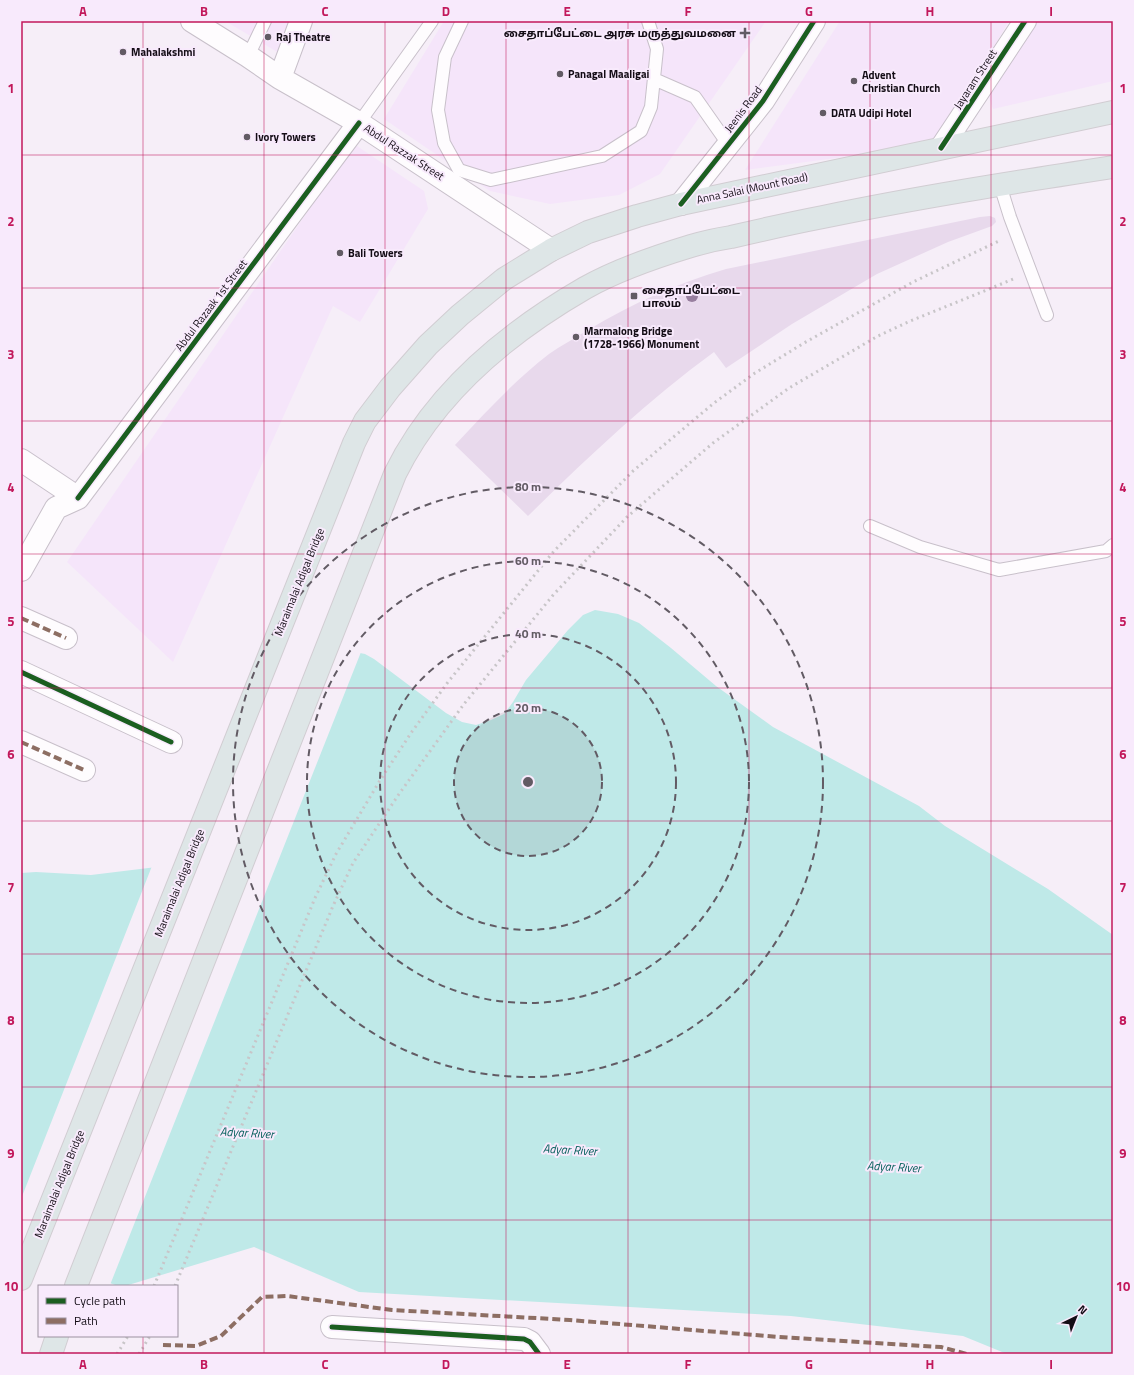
<svg xmlns="http://www.w3.org/2000/svg" width="1134" height="1375" font-family="'Titillium Web','Noto Sans Tamil',sans-serif">
<style>
.built{fill:#f5e5fa}
.green{fill:#e8d9ec}
.water{fill:#bfe9e8}
.pier{fill:#f6eef8}
.lines{fill:none;stroke-linecap:round;stroke-linejoin:round}
.service-casing{stroke:#c8c0ca;stroke-width:14}
.minor-casing{stroke:#c8c0ca;stroke-width:24}
.tertiary-casing{stroke:#c8c0ca;stroke-width:24}
.primary-casing{stroke:#d1cdd2;stroke-width:24}
.service{stroke:#fefcfe;stroke-width:12}
.minor{stroke:#fefcfe;stroke-width:22}
.tertiary{stroke:#fefcfe;stroke-width:22}
.primary{stroke:#dee6e7;stroke-width:22}
.rail{stroke:#c8c5c8;stroke-width:3;stroke-dasharray:2 4;stroke-linecap:butt}
.quiet{stroke:#8d6e63;stroke-width:4;stroke-dasharray:8 4;stroke-linecap:butt}
.cycleway-casing{stroke:#f8eafc;stroke-width:8}
.cycleway{stroke:#1b5e20;stroke-width:5}
.tree{fill:#987f9f}
.grid{fill:none;stroke:#c2185b;stroke-width:1;stroke-opacity:0.55}
.ring{fill:none;stroke:#625b64;stroke-width:2;stroke-dasharray:7 5}
.poi-dot{fill:#625b64;stroke:#f8eafc;stroke-width:1.5}
.labels{text-anchor:middle;stroke-width:4;stroke-linejoin:round;paint-order:stroke}
.poi-label{font-size:11px;font-weight:bold;fill:#130c15;stroke:#f8eafc;text-anchor:start}
.street-label{font-size:11px;fill:#130c15;stroke:#f8eafc}
.water-label{font-size:12px;font-style:italic;fill:#06605c;stroke:#f8eafc}
.centre{fill:#625b64;stroke:#f8eafc;stroke-width:2}
.ring-label{font-size:12px;text-anchor:middle;font-weight:bold;fill:#625b64;stroke:#f8eafc;stroke-width:4;stroke-linejoin:round;paint-order:stroke}
.neatline{fill:none;stroke:#c2185b;stroke-width:1.5}
.grid-label{font-size:13px;text-anchor:middle;font-weight:bold;fill:#c2185b}
</style>
<rect width="100%" height="100%" fill="#f6eef8"/>
<path class="built" d="M225 21H291L279 53Z
M444 21H766L660 174 619 195 550 204 490 191 384 119Z
M840 21H1009L936 145 745 170Z
M1038 21H1113V81L993 109 988 95Z
M354 144 424 191 428 209 360 322 333 306 173 662 67 562Z"/>
<path class="green" d="M990 216 995 218 996 222 992 226 948 242 877 274 792 324 726 368 714 352C647 401 587 458 528 516L455 445C485 413 514 381 549 354 562 345 575 338 588 330 633 303 676 284 726 269L980 217Z"/>
<path class="water" d="M595 610 618 614 639 623 671 648 716 686 773 727 919 806 945 826 1048 889 1113 935V1354H1007L963 1336 791 1316 359 1292 254 1247 125 1286H118L21 1250V873L36 872 91 875 173 865 236 836 355 652 365 654 374 659 446 713 462 722 476 725 491 720 504 714 513 702 526 680 568 630 583 615Z"/>
<path class="pier" d="M354 650 361 652 110 1285 21 1252V1199L152 866 173 863 235 835 259 803 309 722 341 657Z"/>
<g class="lines">
<g class="service-casing">
<path id="service" d="M462 21 445 57 438 110 444 143 459 170 491 180 602 156 641 131 651 107 657 49 648 21
M248 56 265 21
M654 79 695 97 728 144
M359 123 432 21
M1000 185 1010 217 1047 315
M870 526 920 547 999 570 1106 551 1113 545"/>
</g>
<g class="minor-casing">
<path id="minor" d="M192 21 248 56 280 78 359 123 551 250
M280 78 301 21
M941 148 1025 21
M21 460 78 498
M78 498 359 123
M21 570 56 508 78 498
M21 618 66 638
M21 672 171 742
M21 742 84 770
M332 1327 524 1339 530 1342 539 1354"/>
</g>
<g class="tertiary-casing">
<path id="tertiary" d="M681 204 763 101 814 21"/>
</g>
<g class="primary-casing">
<path id="primary" d="M21 1279 354 443 365 421 390 388 428 345 460 315 504 279 551 250 588 232 637 216 681 204 1113 112
M76 1286 395 474C435 392 507 333 585 288 615 271 658 256 691 246 704 242 718 239 731 237 761 230 792 223 823 217 919 197 1016 182 1113 167
M51 1354 57 1336"/>
</g>
<use href="#service" class="service"/>
<use href="#minor" class="minor"/>
<use href="#tertiary" class="tertiary"/>
<use href="#primary" class="primary"/>
<path class="rail" d="M154 1286 315 898 336 854 379 782 411 733 448 682 554 551 633 471 714 403 755 373 804 343 913 282 1001 240
M175 1286 333 906 353 863 399 794 464 704 554 594 627 517 713 443 789 388 878 336 908 322 1016 278
M117 1354 128 1336
M139 1354 150 1336"/>
<path class="quiet" d="M21 618 66 638
M21 742 84 770
M163 1345 196 1346 221 1336 262 1297 287 1296 392 1310 570 1320 779 1337 941 1347 967 1354"/>
<g class="cycleway-casing">
<path id="cycleway" d="M941 148 1025 21
M681 204 763 101 814 21
M78 498 359 123
M21 672 171 742
M332 1327 524 1339 530 1342 539 1354"/>
</g>
<use href="#cycleway" class="cycleway"/>
</g>
<circle class="tree" cx="692" cy="296" r="6"/>
<path class="grid" d="M143 21V1286M264 21V1354M385 21V1354M506 21V1354M628 21V1354M749 21V1354M870 21V1354M991 21V1354M21 155H1113M21 288H1113M21 421H1113M21 554H1113M21 688H1113M21 821H1113M21 954H1113M21 1087H1113M21 1220H1113M143 1336V1354"/>
<circle cx="528" cy="782" r="74" fill="#625b64" fill-opacity=".12"/>
<g class="ring">
<circle cx="528" cy="782" r="74"/>
<circle cx="528" cy="782" r="148"/>
<circle cx="528" cy="782" r="221"/>
<circle cx="528" cy="782" r="295"/>
</g>
<g class="poi-dot">
<path d="M743 27h4v4h4v4h-4v4h-4v-4h-4v-4h4z"/>
<circle cx="268" cy="37" r="4"/>
<circle cx="123" cy="52" r="4"/>
<circle cx="560" cy="74" r="4"/>
<circle cx="854" cy="81" r="4"/>
<circle cx="823" cy="113" r="4"/>
<circle cx="247" cy="137" r="4"/>
<circle cx="340" cy="253" r="4"/>
<rect x="630" y="292" width="8" height="8" rx="2"/>
<circle cx="576" cy="337" r="4"/>
</g>
<g class="labels">
<g class="poi-label">
<text x="736" y="37" text-anchor="end">சைதாப்பேட்டை அரசு மருத்துவமனை</text>
<text x="276" y="41">Raj Theatre</text>
<text x="131" y="56">Mahalakshmi</text>
<text x="568" y="78">Panagal Maaligai</text>
<text x="862" y="79">Advent<tspan x="862" dy="13">Christian Church</tspan></text>
<text x="831" y="117">DATA Udipi Hotel</text>
<text x="255" y="141">Ivory Towers</text>
<text x="348" y="257">Bali Towers</text>
<text x="642" y="294">சைதாப்பேட்டை<tspan x="642" dy="13">பாலம்</tspan></text>
<text x="584" y="335">Marmalong Bridge<tspan x="584" dy="13">(1728-1966) Monument</tspan></text>
</g>
<g class="street-label">
<text transform="translate(975 79) rotate(-57)" y="4">Jayaram Street</text>
<text transform="translate(743 109) rotate(-53)" y="4">Jeenis Road</text>
<text transform="translate(404 152) rotate(33)" y="4">Abdul Razzak Street</text>
<text transform="translate(752 188) rotate(-12)" y="4">Anna Salai (Mount Road)</text>
<text transform="translate(211 305) rotate(-53)" y="4">Abdul Razaak 1st Street</text>
<text transform="translate(299 582) rotate(-68)" y="4">Maraimalai Adigal Bridge</text>
<text transform="translate(179 883) rotate(-68)" y="4">Maraimalai Adigal Bridge</text>
<text transform="translate(59 1184) rotate(-68)" y="4">Maraimalai Adigal Bridge</text>
</g>
<g class="water-label">
<text transform="translate(247 1133) rotate(3)" y="4">Adyar River</text>
<text transform="translate(570 1150) rotate(3)" y="4">Adyar River</text>
<text transform="translate(894 1167) rotate(3)" y="4">Adyar River</text>
</g>
</g>
<circle cx="528" cy="782" r="6" class="centre"/>
<g class="ring-label">
<text x="528" y="491">80 m</text>
<text x="528" y="565">60 m</text>
<text x="528" y="638">40 m</text>
<text x="528" y="712">20 m</text>
</g>
<rect width="1134" height="1375" fill="none" stroke="#f8eafc" stroke-width="44"/>
<rect x="38" y="1285" width="140" height="52" fill="#f8eafc" stroke="#9c91a0"/>
<rect x="46" y="1298" width="20" height="6" fill="#1b5e20" stroke="#9c91a0"/>
<text x="74" y="1305" font-size="12" fill="#130c15">Cycle path</text>
<rect x="46" y="1318" width="20" height="6" fill="#8d6e63" stroke="#9c91a0"/>
<text x="74" y="1325" font-size="12" fill="#130c15">Path</text>
<g transform="translate(1076 1317) rotate(43)" stroke="#f8eafc" stroke-width="3" paint-order="stroke">
<path d="M0-3L7 15L0 10L-7 15Z" fill="#130c15"/>
<text y="-6" font-size="11" font-weight="bold" text-anchor="middle" fill="#130c15">N</text>
</g>
<rect x="22" y="22" width="1090" height="1331" class="neatline"/>
<g class="grid-label">
<text x="83" y="16">A</text>
<text x="204" y="16">B</text>
<text x="325" y="16">C</text>
<text x="446" y="16">D</text>
<text x="567" y="16">E</text>
<text x="688" y="16">F</text>
<text x="809" y="16">G</text>
<text x="930" y="16">H</text>
<text x="1051" y="16">I</text>
<text x="11" y="93">1</text>
<text x="1123" y="93">1</text>
<text x="11" y="226">2</text>
<text x="1123" y="226">2</text>
<text x="11" y="359">3</text>
<text x="1123" y="359">3</text>
<text x="11" y="492">4</text>
<text x="1123" y="492">4</text>
<text x="11" y="626">5</text>
<text x="1123" y="626">5</text>
<text x="11" y="759">6</text>
<text x="1123" y="759">6</text>
<text x="11" y="892">7</text>
<text x="1123" y="892">7</text>
<text x="11" y="1025">8</text>
<text x="1123" y="1025">8</text>
<text x="11" y="1158">9</text>
<text x="1123" y="1158">9</text>
<text x="11" y="1291">10</text>
<text x="1123" y="1291">10</text>
<text x="83" y="1369">A</text>
<text x="204" y="1369">B</text>
<text x="325" y="1369">C</text>
<text x="446" y="1369">D</text>
<text x="567" y="1369">E</text>
<text x="688" y="1369">F</text>
<text x="809" y="1369">G</text>
<text x="930" y="1369">H</text>
<text x="1051" y="1369">I</text>
</g>
</svg>
